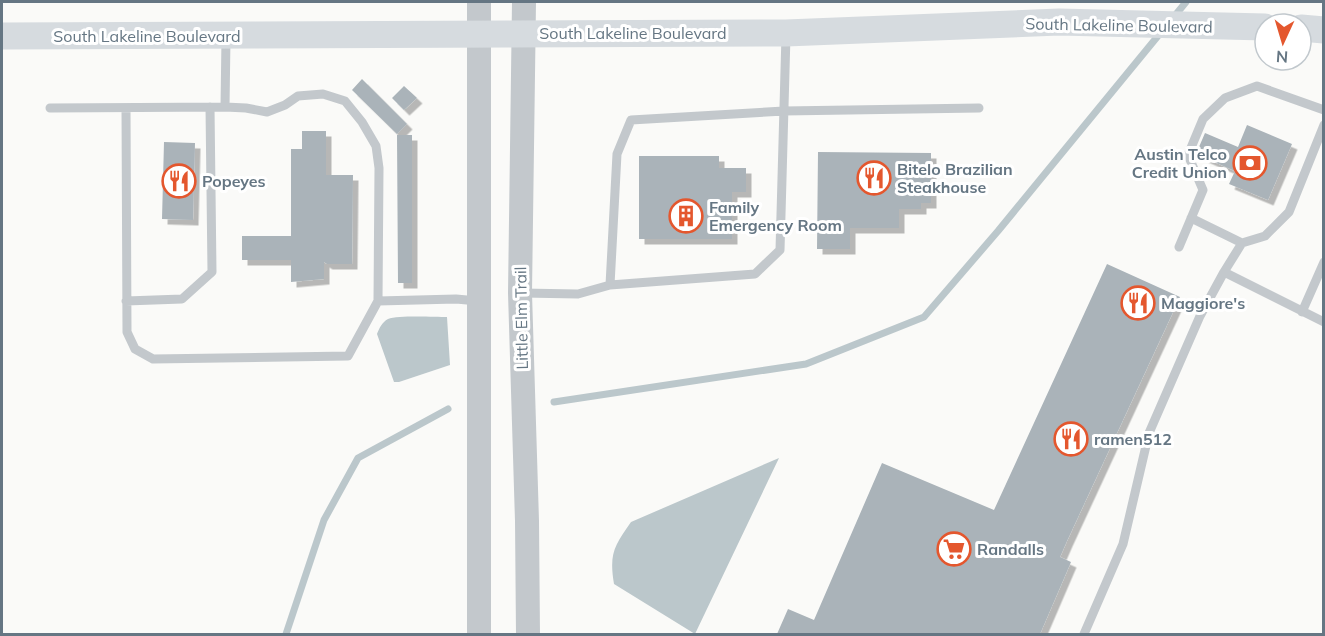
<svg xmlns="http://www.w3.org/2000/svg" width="1325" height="636" font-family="Mulish,sans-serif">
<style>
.water{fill:#bbc7cb}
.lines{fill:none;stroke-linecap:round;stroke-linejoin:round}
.stream{stroke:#bbc7cb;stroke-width:7}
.building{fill:#aab3b9;filter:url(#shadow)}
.service{stroke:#c3c8cc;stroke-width:9}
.tertiary{stroke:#c3c8cc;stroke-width:24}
.secondary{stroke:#d6dbdf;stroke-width:27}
.labels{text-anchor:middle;stroke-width:6;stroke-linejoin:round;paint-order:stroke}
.street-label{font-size:16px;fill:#657683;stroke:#fff}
.poi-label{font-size:16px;font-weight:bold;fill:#657683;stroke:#fff;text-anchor:start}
</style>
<defs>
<filter id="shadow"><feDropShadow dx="5.5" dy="5.5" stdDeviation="0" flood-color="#0004"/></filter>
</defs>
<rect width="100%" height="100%" fill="#fafaf8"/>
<path class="water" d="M447 317 450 365 399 382H394L377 334C379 329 382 322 388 319 398 315 435 317 447 317Z
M779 458 695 634 614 584C609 554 614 546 631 522Z"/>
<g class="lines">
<path class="stream" d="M1173 18 1186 2
M554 402 806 364 924 317 998 231 1162 31
M286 634 324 520 358 458 448 409"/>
</g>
<path class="building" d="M362 79 407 124 397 134 352 90Z
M404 86 417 98 404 110 392 98Z
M1247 125 1292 144 1268 200 1229 184 1235 171 1196 154 1205 133 1238 147Z
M302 131H326V175H353L352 264H327L324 262V279L291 282V260H242V236H291V149H302Z
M397 135H412V283H398Z
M164 142 195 143 193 220 162 219Z
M818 152 931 153V203H921V209H899V228H850V249H817Z
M639 156H719V168H746V192H732V239H639Z
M1107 264 1180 297 1067 541 1060 557 1071 562 1040 634H777L788 609 814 620 882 463 994 510Z"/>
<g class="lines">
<path class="service" d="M225 107 246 108 267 112 285 105 298 96 323 94 345 101 362 122 376 146 379 168 378 301
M50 108 225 107 226 38
M126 108 127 332 135 349 153 359 348 356 378 301 456 299 478 301
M1191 218 1242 243
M1179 247 1203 190 1188 155 1203 119 1225 98 1257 86 1324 110
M1224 272 1242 243 1265 236 1289 212 1324 125
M610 285 617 154 631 120 784 111 979 108
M522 293 578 294 610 285 755 274 780 250 786 35
M126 301 182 299 212 272 210 107
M1302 312 1324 262
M1084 634 1123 544 1149 433 1200 316 1224 272 1324 322"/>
<path class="tertiary" d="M524 2 520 293 527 521 528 634
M479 634V2"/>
<path class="secondary" d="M1301 28 1324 30
M2 36 786 33 1059 22 1265 27"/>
</g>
<defs>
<g id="bank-ring" transform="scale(1.725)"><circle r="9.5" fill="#fff" stroke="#e4572e" stroke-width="1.5"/><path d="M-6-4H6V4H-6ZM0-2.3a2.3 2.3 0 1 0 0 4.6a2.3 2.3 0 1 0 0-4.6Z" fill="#e4572e"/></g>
<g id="restaurant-ring" transform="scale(1.725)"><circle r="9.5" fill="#fff" stroke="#e4572e" stroke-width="1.5"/><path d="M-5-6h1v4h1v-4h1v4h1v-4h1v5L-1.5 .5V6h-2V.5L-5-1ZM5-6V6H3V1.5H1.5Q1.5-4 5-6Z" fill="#e4572e"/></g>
<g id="building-ring" transform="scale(1.725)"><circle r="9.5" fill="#fff" stroke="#e4572e" stroke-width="1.5"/><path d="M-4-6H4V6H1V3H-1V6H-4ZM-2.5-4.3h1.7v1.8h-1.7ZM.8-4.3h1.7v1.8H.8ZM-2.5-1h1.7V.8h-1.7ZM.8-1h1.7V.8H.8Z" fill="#e4572e"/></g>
<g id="supermarket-ring" transform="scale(1.725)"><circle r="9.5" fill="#fff" stroke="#e4572e" stroke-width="1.5"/><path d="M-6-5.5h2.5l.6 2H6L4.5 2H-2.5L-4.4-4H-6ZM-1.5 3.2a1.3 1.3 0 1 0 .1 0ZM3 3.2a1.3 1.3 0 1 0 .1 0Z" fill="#e4572e"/></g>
</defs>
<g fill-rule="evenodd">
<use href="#bank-ring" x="1250" y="163"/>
<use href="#restaurant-ring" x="874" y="178"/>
<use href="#restaurant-ring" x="179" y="181"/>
<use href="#building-ring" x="686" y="216"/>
<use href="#restaurant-ring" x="1138" y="303"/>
<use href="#restaurant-ring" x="1071" y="439"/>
<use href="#supermarket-ring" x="954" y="549"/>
</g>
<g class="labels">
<g class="street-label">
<text transform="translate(1119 25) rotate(1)" y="6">South Lakeline Boulevard</text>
<text x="633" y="39">South Lakeline Boulevard</text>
<text x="147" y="42">South Lakeline Boulevard</text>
<text transform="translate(521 318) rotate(-91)" y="6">Little Elm Trail</text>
</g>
<g class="poi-label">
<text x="1227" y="160" text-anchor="end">Austin Telco<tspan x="1227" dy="18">Credit Union</tspan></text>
<text x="897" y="175">Bitelo Brazilian<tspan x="897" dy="18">Steakhouse</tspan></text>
<text x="202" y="187">Popeyes</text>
<text x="709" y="213">Family<tspan x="709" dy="18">Emergency Room</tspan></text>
<text x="1161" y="309">Maggiore's</text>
<text x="1094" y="445">ramen512</text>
<text x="977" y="555">Randalls</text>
</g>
</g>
<rect width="1325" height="636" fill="none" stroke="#657683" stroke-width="6"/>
<g transform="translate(1283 42) rotate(184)"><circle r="28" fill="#ffffff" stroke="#c1c8cd" stroke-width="1.5"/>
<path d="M0-4.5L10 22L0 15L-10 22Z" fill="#e4572e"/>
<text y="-9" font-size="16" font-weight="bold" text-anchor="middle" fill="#657683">N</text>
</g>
</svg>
